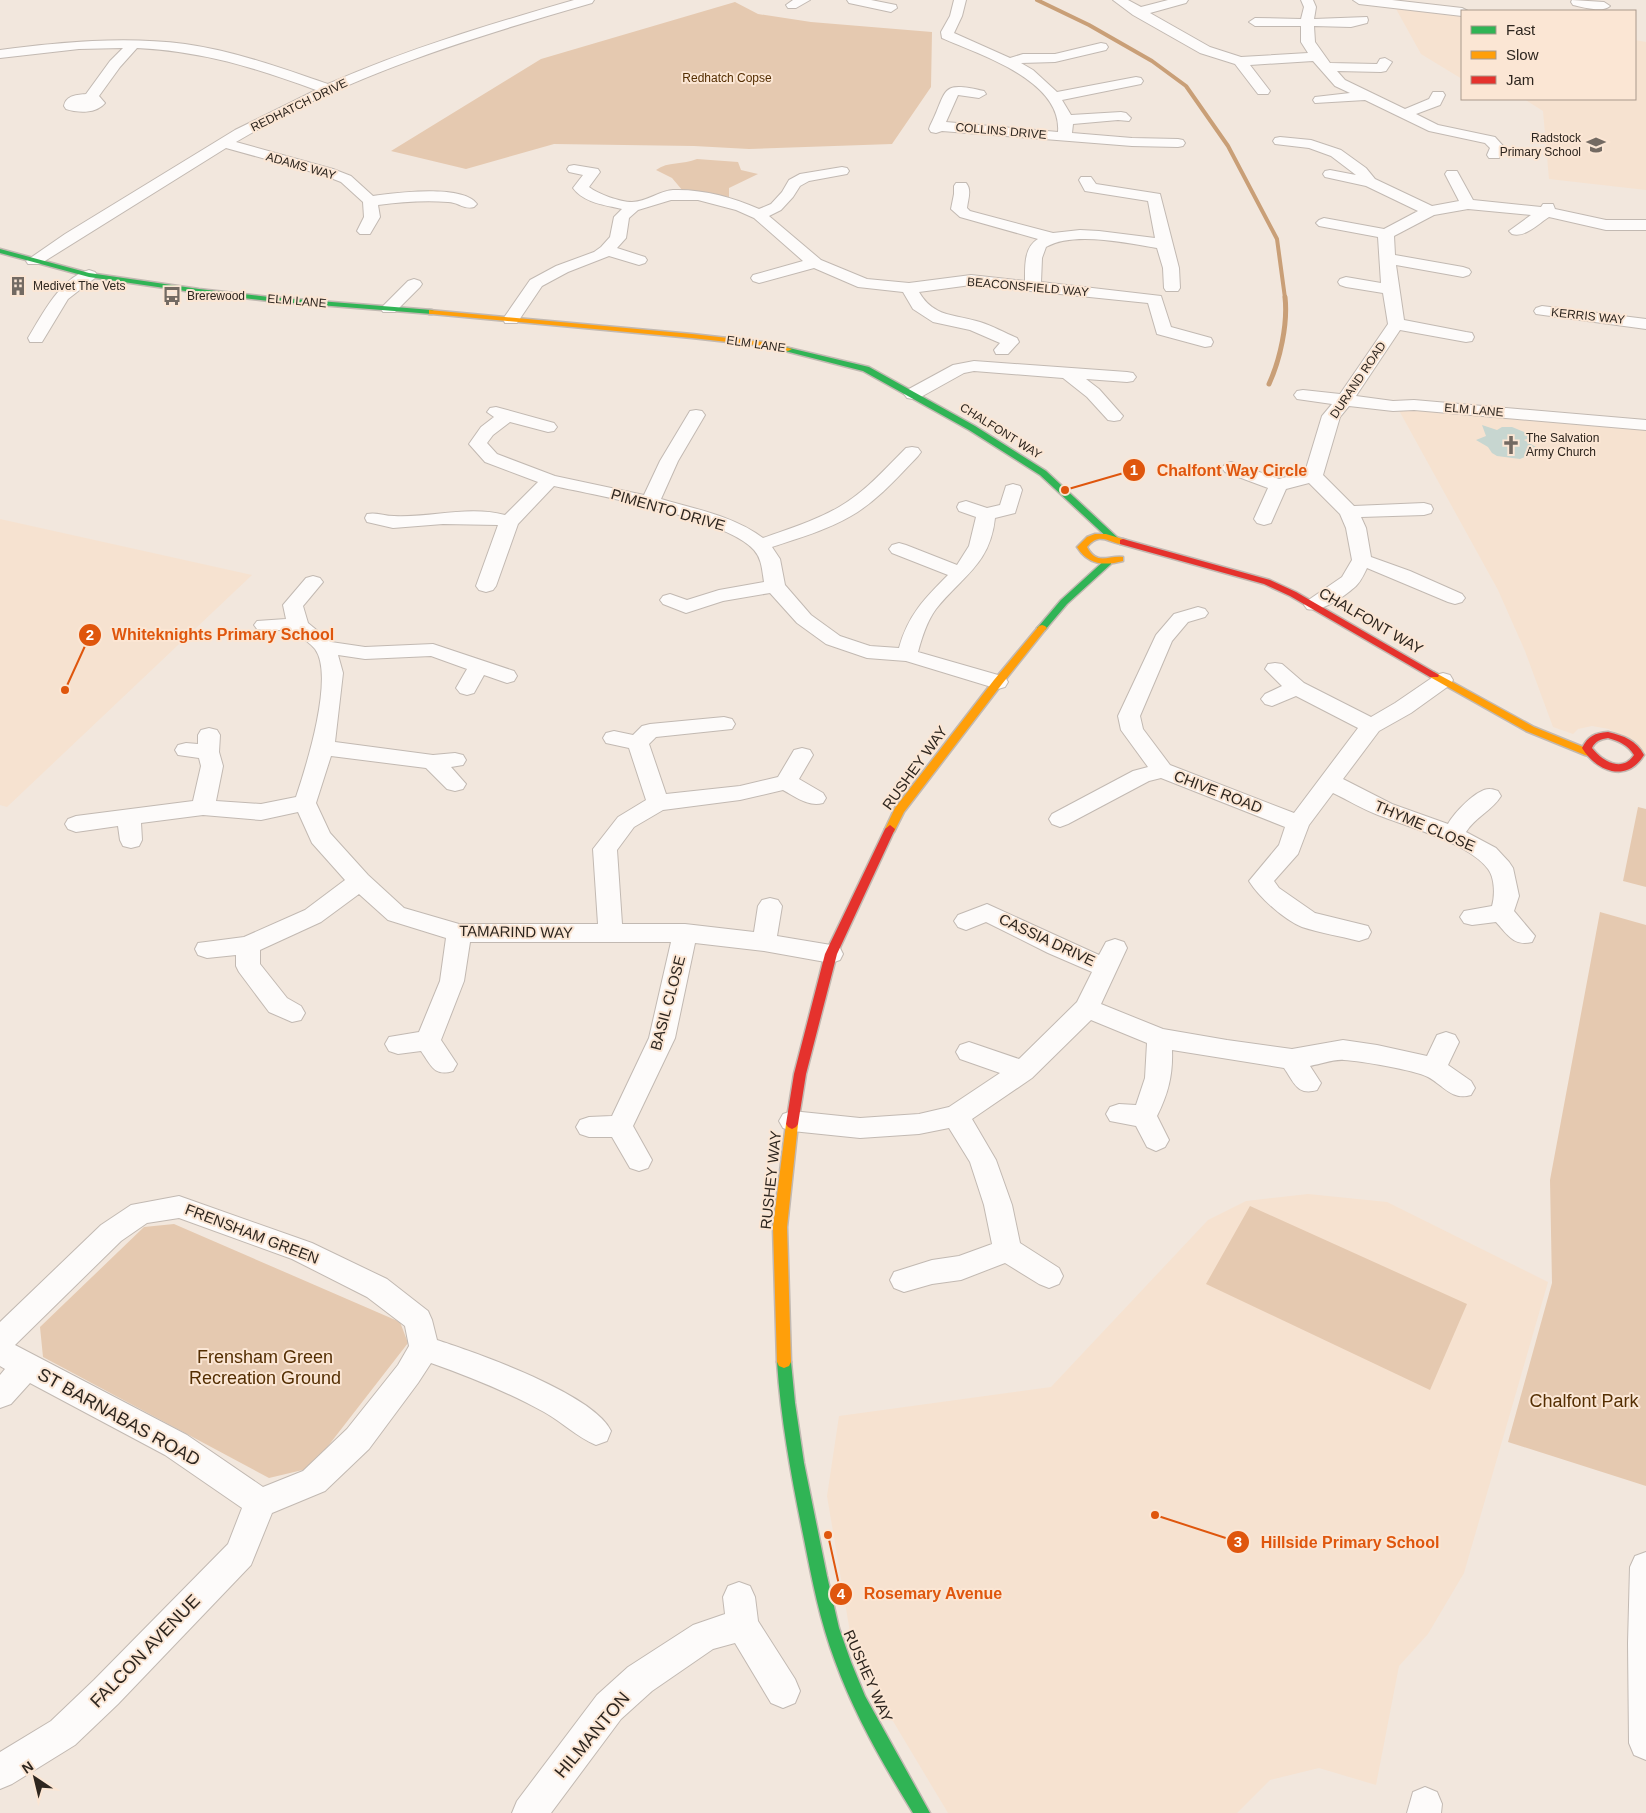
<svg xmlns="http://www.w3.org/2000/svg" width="1646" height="1813" font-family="Arial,sans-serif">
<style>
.built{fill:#f6e2d0}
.green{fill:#e5c9b0}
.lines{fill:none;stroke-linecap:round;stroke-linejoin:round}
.stream-far1{stroke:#c99f77;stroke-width:4}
.stream{stroke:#c99f77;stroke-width:5}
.building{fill:#c7d6d0}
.street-casing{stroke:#c2b9b2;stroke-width:2}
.fast-casing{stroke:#c2b9b2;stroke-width:3}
.slow-casing{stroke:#c2b9b2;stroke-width:3}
.jam-casing{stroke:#c2b9b2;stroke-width:3}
.street{fill:#fdfbfa;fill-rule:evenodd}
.fast{fill:#30b455;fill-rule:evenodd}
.slow{fill:#ff9f0a;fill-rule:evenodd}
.jam{fill:#e5322d;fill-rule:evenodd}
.labels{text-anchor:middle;stroke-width:4;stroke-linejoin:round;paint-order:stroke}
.far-park-label{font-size:12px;fill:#542e02;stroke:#fbe6d4}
.far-street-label{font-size:12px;fill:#2e261f;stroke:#fbe6d4}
.far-poi-label{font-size:12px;fill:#2e261f;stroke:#fbe6d4;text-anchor:start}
.street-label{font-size:15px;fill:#2e261f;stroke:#fbe6d4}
.near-park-label{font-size:18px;fill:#542e02;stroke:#fbe6d4}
.near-street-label{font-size:18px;fill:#2e261f;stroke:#fbe6d4}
.leader{fill:none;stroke:#df560d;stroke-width:2}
.callout-dot{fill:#df560d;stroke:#fbe6d4;stroke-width:2}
.mark-label{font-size:15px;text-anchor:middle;font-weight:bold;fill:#fff}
.callout-label{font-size:16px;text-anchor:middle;font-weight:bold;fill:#df560d;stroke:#fbe6d4;stroke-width:4;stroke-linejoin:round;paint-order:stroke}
</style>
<rect width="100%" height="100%" fill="#f2e7dd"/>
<path class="built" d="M1395 7 1462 14V79L1421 54Z
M1635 40 1646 42V190L1549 179 1543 111 1524 99H1517H1635Z
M1396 405 1646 428V753L1609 729 1592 726 1578 729 1573 734 1553 727 1525 651 1498 590Z
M0 519 252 575 7 807 0 805Z
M1308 1194 1387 1202 1548 1282 1464 1573 1428 1634 1399 1666 1376 1785 1319 1768 1270 1780 1237 1813H948L854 1656 827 1496 839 1416 1051 1387 1208 1220 1246 1201Z"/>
<path class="green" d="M735 2 758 14 811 22 932 32 931 87 892 144 749 149 694 146 554 144 466 169 391 151 541 59Z
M697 159 738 162 741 170 758 174 729 188V197L683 191 672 178 656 170C668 161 683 165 697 159Z
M1638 807 1646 809V887L1623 881Z
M1600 912 1646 925V1486L1508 1442 1552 1283 1550 1180Z
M1250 1206 1467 1304 1430 1390 1206 1284Z
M174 1224 400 1322 408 1343 311 1468 269 1478 43 1357 40 1327 144 1227Z"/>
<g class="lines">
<path class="stream-far1" d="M1037 0 1089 25 1152 61 1186 86 1228 146 1277 239 1285 298"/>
<path class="stream" d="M1269 384C1280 360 1288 324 1285 297"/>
</g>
<path class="building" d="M1482 425 1497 430 1502 427H1512L1534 436 1524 440 1541 450 1520 459 1497 456 1492 453 1488 447 1476 440 1486 436Z"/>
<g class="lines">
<g class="street-casing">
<path id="street" d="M574 0H594L592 3C470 38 346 76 236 142L333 169 351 176 373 196C396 193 462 184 477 204L474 207C464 210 458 202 448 202 425 200 401 202 378 205L380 217 370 234H360L357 231 364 217 363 202 341 182 323 175 226 148 40 264H28L26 261 65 234 235 130 316 90C256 68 202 51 137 48L120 67 99 96 105 103C96 114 78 113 66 109L64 106C66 95 77 95 86 94L110 61 123 48 79 49 0 58V50C61 42 124 36 185 44 235 51 281 68 328 84 407 49 491 24 574 0Z
M793 0H810L796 8H788L786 5Z
M847 0H871L896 5 897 8 891 12 849 3Z
M954 0H966L962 16 954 33 1010 58 1023 54H1055L1101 43 1106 44 1108 47 1106 50 1055 62 1021 63 1033 70 1057 92 1136 77 1141 78 1143 81 1141 84 1062 100 1071 115 1121 112 1126 113 1131 118 1129 121 1118 120 1073 124 1072 133 1132 138 1178 139 1183 140 1185 143 1183 146 1178 147 1132 146 942 131 936 133 931 132 929 129 930 126C948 91 938 80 984 91L986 94 979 98 958 95 946 122 1058 132C1062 80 980 55 942 38L941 32 950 16Z
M1113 0H1128L1141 7 1168 0H1188L1186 3 1150 13 1210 47 1241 57 1308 53 1301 42V26H1255L1249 22 1255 18 1301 19 1304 7 1301 0H1313L1316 7 1314 19 1367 17 1368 20 1367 23 1351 27 1314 26 1315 42 1330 63 1377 64 1380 59 1385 58 1392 62 1386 71 1381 72 1337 71 1345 80 1405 109 1429 99 1433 92H1443L1445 95 1440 105 1416 114 1438 125 1495 137 1504 147 1499 158H1489L1487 155 1490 148 1485 143 1429 131 1365 100 1315 103 1313 100 1315 97 1350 93 1335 86 1313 61 1250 65 1270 91 1268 94H1258L1235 64 1200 53 1133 15Z
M1353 0H1392L1462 8 1468 11H1462V16L1359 4Z
M1572 0 1604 2 1610 6C1603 13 1582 7 1573 5L1571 2Z
M1280 137 1311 140 1341 150 1366 168 1375 179 1432 206 1459 201 1445 174 1447 171H1457L1473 200 1541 207 1543 204H1553L1555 209 1606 220H1646V230H1606L1549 217C1538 224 1525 238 1512 234L1509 231 1531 215 1468 209 1434 215 1394 236 1395 255 1463 267 1469 269 1471 272 1469 275 1463 277 1396 265 1404 320 1466 332 1472 333 1474 337 1472 341 1466 342 1400 330 1356 396 1393 401 1414 400 1646 420V430L1414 410 1393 411 1349 406 1340 417 1323 475 1354 506 1424 503 1431 505 1433 509 1431 513 1424 515 1361 517 1366 528 1371 557 1410 571 1462 594 1465 598 1462 602 1455 604 1448 602 1367 568C1364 574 1361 581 1356 586 1345 596 1321 613 1307 609L1304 605 1307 601 1342 577 1352 560 1346 528 1340 514 1309 483 1286 489 1271 523 1264 525 1257 523 1254 519 1268 488 1225 472 1222 468 1225 464 1231 462 1279 479 1305 472 1322 416 1332 404 1297 399 1294 395 1297 391 1303 390 1340 394 1388 324 1383 293 1346 287 1340 285 1338 282 1340 279 1346 277 1381 283 1378 237 1319 226 1316 223 1319 220 1324 218 1384 229 1418 211 1366 186 1325 177 1323 174 1325 171 1330 170 1356 175 1331 156 1309 148 1275 144 1273 141 1275 138Z
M574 165 598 169 600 172 589 187C598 194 620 202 632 202 646 202 659 191 673 190 702 189 732 197 759 209L771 204 782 192 789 180 800 174 842 167 847 168 849 171 847 174 809 181 800 186 793 197 781 210 769 216 821 260 867 279 909 283 971 275 1025 281C1025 266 1024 247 1038 239L960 217 951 209 954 194V186L956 183H966C972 190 968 199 967 208L970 211 1053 233 1080 230 1099 231 1155 238 1148 201 1085 191 1079 180 1081 177H1091L1096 184 1160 194 1179 268 1180 288 1178 291H1166L1164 288 1163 268 1157 248C1127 243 1073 231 1046 247L1042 258 1041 282 1161 296 1171 327 1211 338 1213 342 1211 346 1205 347 1157 334 1148 303 971 285 919 292C934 318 955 314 980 322 993 326 1005 333 1017 338L1019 342 1008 354H996L994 350 1000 343 970 330 933 322 913 309 903 292 858 287 814 268 759 283 753 281 751 278 753 275 803 261 754 218 736 210 698 200H671L638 210 629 218 626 238 617 248 645 257 647 260 645 263 639 265 609 256 568 272 542 286 517 323H505L503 319 530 280 556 266 594 252 601 247 610 237 614 217 622 209C605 205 584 203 573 188L583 175 569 172 567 169 569 166Z
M89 270 95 272 97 275 95 278 68 299 42 342H30L28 338C42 315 61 277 89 270Z
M414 279 420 281 422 284 420 287 395 312H383L381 309 383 306 408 281Z
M1542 306 1646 319V329L1536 314 1534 311 1536 308Z
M974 361 1127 372 1133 373 1136 377 1133 381 1127 382 1086 379 1099 389 1123 416 1120 420 1114 421 1108 420 1087 397 1063 378 974 371 964 373 919 398 913 399 907 398 904 394 907 390 953 365Z
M496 407 554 423 557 427 554 431 548 432 510 422 493 435 487 443 497 454 555 476 644 495 660 461 690 411 696 410 702 411 705 415 678 461 661 499C695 509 734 516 763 538 788 529 815 521 839 507 864 493 885 469 906 448L912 447 918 448 921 452 918 456C898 477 877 501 851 516 827 530 799 538 772 547L780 559 785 585 811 615 840 636 870 646 899 648C908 615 925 598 948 575L892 553 889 549 892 545 899 543 906 545 957 565 969 546 976 517 959 511 957 507 959 503 966 501 987 508 1000 505 1006 486 1013 484 1020 486 1022 490 1015 513 995 518C990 565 962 576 936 609 927 621 922 637 918 652L1005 677 1008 682 1005 687 998 689 906 661 867 658 826 644 797 623 770 593 723 601 686 613 663 604 660 600 663 596 670 594 687 600 719 590 764 582C762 570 762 559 754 550 725 518 599 496 554 486L518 524 496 586 493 590 486 592 479 590 476 586 498 525 443 524 393 528 367 522 365 518 367 514C377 512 384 516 394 516 430 518 469 505 505 515L538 482 485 462 469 444 481 427 494 417 487 412 490 408Z
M313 576 320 578 323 582 303 606 308 623 331 642 365 647 433 644 514 671 517 676 514 681 507 683 484 675 474 693 467 695 460 693 456 688 467 669 431 656 365 659 338 655 343 673 335 742 433 755 455 753 463 755 466 760 463 765 451 767 466 784 463 789 455 791 447 789 426 768 331 756 316 803 330 833 368 875 404 908 459 924H598L593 849 618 817 646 800 629 748 606 743 603 738 606 733 614 731 633 735 642 726 650 724 724 717 732 719 735 724 732 729 656 737 649 744 666 794 740 786 778 777 794 750 802 748 810 750 813 755 799 779 823 793 826 798 823 803C808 807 796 797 783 790L740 800 663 810 634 827 617 850 622 924H685L754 932 758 906 762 900 770 898 778 900 782 906 777 936 831 945 840 948 843 954 840 960 831 963 764 951 695 943 675 1038 633 1126 652 1160 648 1168 639 1171 630 1168 612 1137H589L580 1134 576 1127 580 1120 589 1117 612 1116 649 1038 671 942H470L464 981 441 1040 457 1064 453 1071C434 1077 431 1065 421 1051L398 1054 389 1051 385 1044 389 1037 419 1032 440 981 446 938 388 920 359 894 321 922 260 950V964L287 998 301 1006 305 1013 301 1020 292 1022 269 1012 239 972 236 966V955L207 958 198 955 195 949 198 943 244 937 305 910 345 880 312 843 298 812 261 820 203 815 141 823 142 840 139 846 131 848 123 846 120 840 118 826 76 832 68 829 65 824 68 819 76 816 193 801 201 766 199 758 178 755 175 750 178 745 186 743 198 744V735L201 730 209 728 217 730 220 735 219 752 223 766 216 801 261 804 296 797C306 767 335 676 315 649 311 644 300 636 294 632 287 628 267 632 257 629L254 625 257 621 286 619 283 605 306 578Z
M1198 607 1205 609 1208 613 1205 617 1188 622 1172 641 1140 716 1143 729 1170 765 1294 813 1358 728 1296 696 1272 706 1265 704 1261 699 1265 694 1282 686 1265 669 1268 664 1275 663 1282 664 1304 683 1371 717 1395 703 1436 675 1443 673 1450 675 1453 680 1450 685 1411 713 1379 731 1343 779 1392 804 1448 824C1453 814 1477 788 1490 789 1493 789 1495 790 1498 791L1501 796C1492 811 1475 817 1466 832L1496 848 1509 862 1513 868 1519 896 1514 911 1535 936 1532 942C1514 947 1507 934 1496 922L1472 925 1464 923 1460 917 1464 911 1492 906C1495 896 1495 878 1488 869 1469 843 1408 827 1378 815 1362 809 1348 800 1333 793L1309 825 1298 854 1274 881 1279 888 1315 913 1368 926 1371 932 1368 938 1359 941C1340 936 1320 933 1302 927 1284 920 1259 897 1249 881L1279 845 1285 827 1161 778 1149 781 1068 824 1060 827 1052 824 1049 819 1052 814 1133 771 1148 767 1121 730 1118 716 1156 635 1174 614Z
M987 904 1099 955 1106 942 1115 939 1124 942 1127 948 1101 1004 1163 1029 1227 1040 1292 1049 1343 1040 1377 1045 1427 1056 1437 1035 1446 1032 1455 1035 1459 1042 1448 1065 1471 1081 1475 1088 1471 1095C1452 1101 1443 1085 1428 1077 1415 1070 1360 1061 1344 1060 1334 1059 1321 1064 1310 1066L1321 1083 1317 1090C1297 1096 1294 1082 1284 1068L1172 1050C1173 1075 1168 1094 1157 1116L1169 1140 1165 1147 1156 1151 1147 1147 1136 1126 1110 1121 1106 1114 1110 1107 1119 1104 1136 1105 1145 1078 1147 1043 1091 1020 1032 1078 972 1119 996 1160 1012 1205 1020 1243 1059 1268 1063 1276 1059 1284 1049 1288 1039 1284 1005 1263 961 1280 932 1284 904 1292 894 1288 890 1280 894 1272 932 1260 959 1256 992 1244 984 1205 970 1162 949 1128 919 1134 860 1138 792 1131 783 1128 779 1121 783 1114 792 1111 860 1118 919 1114 949 1107 1000 1073 960 1059 956 1052 960 1045 969 1042 1019 1059 1077 1002 1092 972 1048 953 986 922 966 930 958 927 954 921 958 915Z
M179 1196 312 1243 387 1279 428 1311 432 1320 437 1340C477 1353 594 1394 611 1431L607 1441 596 1445C577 1437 562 1422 544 1412 508 1392 470 1377 431 1363L418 1383 369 1449 325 1491 272 1513 251 1565 118 1704 75 1745 12 1784 0 1789V1752L51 1721 94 1680 228 1544 242 1508 165 1455 30 1383 11 1404 0 1408V1375L5 1369 0 1366V1322L101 1225 131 1205ZM179 1218 292 1259 367 1297 405 1326 409 1346 398 1365 347 1429 303 1471 263 1487 187 1435 15 1345 121 1241 147 1223Z
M1646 1552V1760L1634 1755 1629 1743 1628 1643 1630 1567 1635 1556Z
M739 1582 750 1586 755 1597 758 1621 795 1679 800 1691 795 1703 783 1708 771 1703 735 1643 713 1649 652 1691 621 1719 551 1813H512L517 1801 597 1695 628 1667 693 1625 725 1614 723 1597 728 1586Z
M1425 1787 1437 1792 1442 1804 1441 1813H1407L1413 1792Z"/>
</g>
<g class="fast-casing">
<path id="fast" d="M0 249 89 273 199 289 269 297 432 310 436 312 432 314 269 301 199 293 89 277 0 253Z
M785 347 869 367 975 426 1046 471 1118 538 1113 541 1110 540 1040 475 969 430 863 371 785 351Z
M1108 559 1111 560V564L1067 604 1045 630H1039L1037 628 1039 626 1061 600 1105 560Z
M784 1356 789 1358 791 1362 795 1403 804 1463 827 1576 839 1628 851 1662 865 1696 930 1813H913C883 1764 854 1714 835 1661 820 1621 812 1580 804 1539 792 1480 781 1422 777 1362L779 1358Z"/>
</g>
<g class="slow-casing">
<path id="slow" d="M429 310 692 334 764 342 792 349 788 351 764 346 692 338 432 314H429Z
M1095 534H1106L1126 540V544C1111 546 1101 529 1087 547 1097 566 1108 555 1123 557V561C1104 566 1088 565 1077 547L1087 537Z
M1042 625 1045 626 1047 628 1045 630 1002 684 904 812 894 832H886L885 829 895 808 994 680 1039 626Z
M1434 672 1534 727 1593 751 1594 753 1589 756 1585 755 1526 731 1430 677 1429 675Z
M792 1119 796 1121 798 1124 787 1227 791 1362 789 1366 784 1368 779 1366 777 1362 773 1227 786 1124 788 1121Z"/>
</g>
<g class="jam-casing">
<path id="jam" d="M1123 539 1270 580 1296 592 1439 675 1438 677H1430L1290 596 1264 584 1120 544V540Z
M1608 732C1624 736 1636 740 1644 755 1627 783 1597 772 1582 748 1588 736 1595 733 1608 732ZM1608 738C1619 741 1628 745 1634 755 1622 773 1602 761 1592 748 1595 741 1601 739 1608 738Z
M890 825 895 829 837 954 806 1074 798 1124 796 1127 792 1129 788 1127 786 1124 794 1074 825 954 885 829Z"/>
</g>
<use href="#street" class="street"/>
<use href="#fast" class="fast"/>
<use href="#slow" class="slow"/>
<use href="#jam" class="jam"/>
</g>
<defs>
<g id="school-bare" transform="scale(1.5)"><path d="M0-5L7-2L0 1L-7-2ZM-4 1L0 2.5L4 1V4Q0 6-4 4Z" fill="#736a62" stroke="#fbe6d4" stroke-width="2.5" paint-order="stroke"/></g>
<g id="building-bare" transform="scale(1.5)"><path d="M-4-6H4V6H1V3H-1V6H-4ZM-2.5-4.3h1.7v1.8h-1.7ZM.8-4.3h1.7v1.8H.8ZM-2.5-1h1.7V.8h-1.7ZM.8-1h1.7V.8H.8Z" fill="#736a62" stroke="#fbe6d4" stroke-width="2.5" paint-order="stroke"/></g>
<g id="bus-bare" transform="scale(1.5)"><path d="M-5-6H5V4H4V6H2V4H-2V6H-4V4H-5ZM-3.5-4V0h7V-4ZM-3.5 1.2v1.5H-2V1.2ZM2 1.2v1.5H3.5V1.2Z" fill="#736a62" stroke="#fbe6d4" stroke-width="2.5" paint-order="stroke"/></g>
<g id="church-bare" transform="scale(1.5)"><path d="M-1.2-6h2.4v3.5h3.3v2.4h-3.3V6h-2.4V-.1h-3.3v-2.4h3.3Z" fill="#736a62" stroke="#fbe6d4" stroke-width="2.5" paint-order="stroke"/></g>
</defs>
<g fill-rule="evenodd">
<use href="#school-bare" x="1596" y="145"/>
<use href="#building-bare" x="18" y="286"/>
<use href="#bus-bare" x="172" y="296"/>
<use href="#church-bare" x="1511" y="445"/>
</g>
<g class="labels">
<g class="far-park-label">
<text x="727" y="82">Redhatch Copse</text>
</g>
<g class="far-street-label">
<text transform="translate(299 105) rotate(-26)" y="4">REDHATCH DRIVE</text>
<text transform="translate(1001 131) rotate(5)" y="4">COLLINS DRIVE</text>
<text transform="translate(301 166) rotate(16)" y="4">ADAMS WAY</text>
<text transform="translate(1028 287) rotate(5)" y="4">BEACONSFIELD WAY</text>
<text transform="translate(297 301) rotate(5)" y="4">ELM LANE</text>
<text transform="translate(1588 316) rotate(6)" y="4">KERRIS WAY</text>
<text transform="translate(756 344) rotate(8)" y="4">ELM LANE</text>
<text transform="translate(1358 380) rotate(-56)" y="4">DURAND ROAD</text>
<text transform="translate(1474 410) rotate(5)" y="4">ELM LANE</text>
<text transform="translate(1001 431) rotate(32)" y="4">CHALFONT WAY</text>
</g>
<g class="far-poi-label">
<text x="1581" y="142" text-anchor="end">Radstock<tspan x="1581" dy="14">Primary School</tspan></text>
<text x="33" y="290">Medivet The Vets</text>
<text x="187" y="300">Brerewood</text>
<text x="1526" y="442">The Salvation<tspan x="1526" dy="14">Army Church</tspan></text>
</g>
<g class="street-label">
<text transform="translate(668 510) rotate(16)" y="5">PIMENTO DRIVE</text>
<text transform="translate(1371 621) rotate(30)" y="5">CHALFONT WAY</text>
<text transform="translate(915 768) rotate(-54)" y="5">RUSHEY WAY</text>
<text transform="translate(1218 792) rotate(21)" y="5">CHIVE ROAD</text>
<text transform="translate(1425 826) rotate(23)" y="5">THYME CLOSE</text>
<text transform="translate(516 932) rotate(1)" y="5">TAMARIND WAY</text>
<text transform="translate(1047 940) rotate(25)" y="5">CASSIA DRIVE</text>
<text transform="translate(668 1003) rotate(-75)" y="5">BASIL CLOSE</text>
<text transform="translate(771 1180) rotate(-84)" y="5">RUSHEY WAY</text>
<text transform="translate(252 1234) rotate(21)" y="5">FRENSHAM GREEN</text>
<text transform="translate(868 1676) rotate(66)" y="5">RUSHEY WAY</text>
</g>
<g class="near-park-label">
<text x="265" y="1363">Frensham Green<tspan x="265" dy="21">Recreation Ground</tspan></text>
<text x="1584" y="1407">Chalfont Park</text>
</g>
<g class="near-street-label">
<text transform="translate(119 1417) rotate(29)" y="6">ST BARNABAS ROAD</text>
<text transform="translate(145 1651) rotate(-46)" y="6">FALCON AVENUE</text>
<text transform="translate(592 1735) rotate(-50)" y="6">HILMANTON</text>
</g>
</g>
<path class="leader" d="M1065 490L1134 470M65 690L90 635M1155 1515L1238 1542M828 1535L841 1594"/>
<g class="callout-dot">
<circle cx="1065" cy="490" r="5"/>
<circle cx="65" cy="690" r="5"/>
<circle cx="1155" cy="1515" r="5"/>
<circle cx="828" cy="1535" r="5"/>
<circle cx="1134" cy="470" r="12"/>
<circle cx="90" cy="635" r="12"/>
<circle cx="1238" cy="1542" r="12"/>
<circle cx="841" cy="1594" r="12"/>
</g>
<g class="mark-label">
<text x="1134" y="475">1</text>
<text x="90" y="640">2</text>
<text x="1238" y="1547">3</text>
<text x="841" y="1599">4</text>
</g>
<g class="callout-label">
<text x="1232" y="476">Chalfont Way Circle</text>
<text x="223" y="640">Whiteknights Primary School</text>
<text x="1350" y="1548">Hillside Primary School</text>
<text x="933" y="1599">Rosemary Avenue</text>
</g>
<rect x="1461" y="10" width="175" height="90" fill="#fbe6d4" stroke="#a9998c"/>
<rect x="1471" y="26" width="25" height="8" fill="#30b455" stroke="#a9998c"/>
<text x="1506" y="35" font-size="15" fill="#2e261f">Fast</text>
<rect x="1471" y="51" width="25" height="8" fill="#ff9f0a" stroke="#a9998c"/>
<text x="1506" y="60" font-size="15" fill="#2e261f">Slow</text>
<rect x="1471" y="76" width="25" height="8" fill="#e5322d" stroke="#a9998c"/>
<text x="1506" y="85" font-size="15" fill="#2e261f">Jam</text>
<g transform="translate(35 1778) rotate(325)" stroke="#fbe6d4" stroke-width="4" paint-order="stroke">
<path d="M0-4L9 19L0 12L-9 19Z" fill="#2e261f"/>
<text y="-8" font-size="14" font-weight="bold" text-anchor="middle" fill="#2e261f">N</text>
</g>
</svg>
